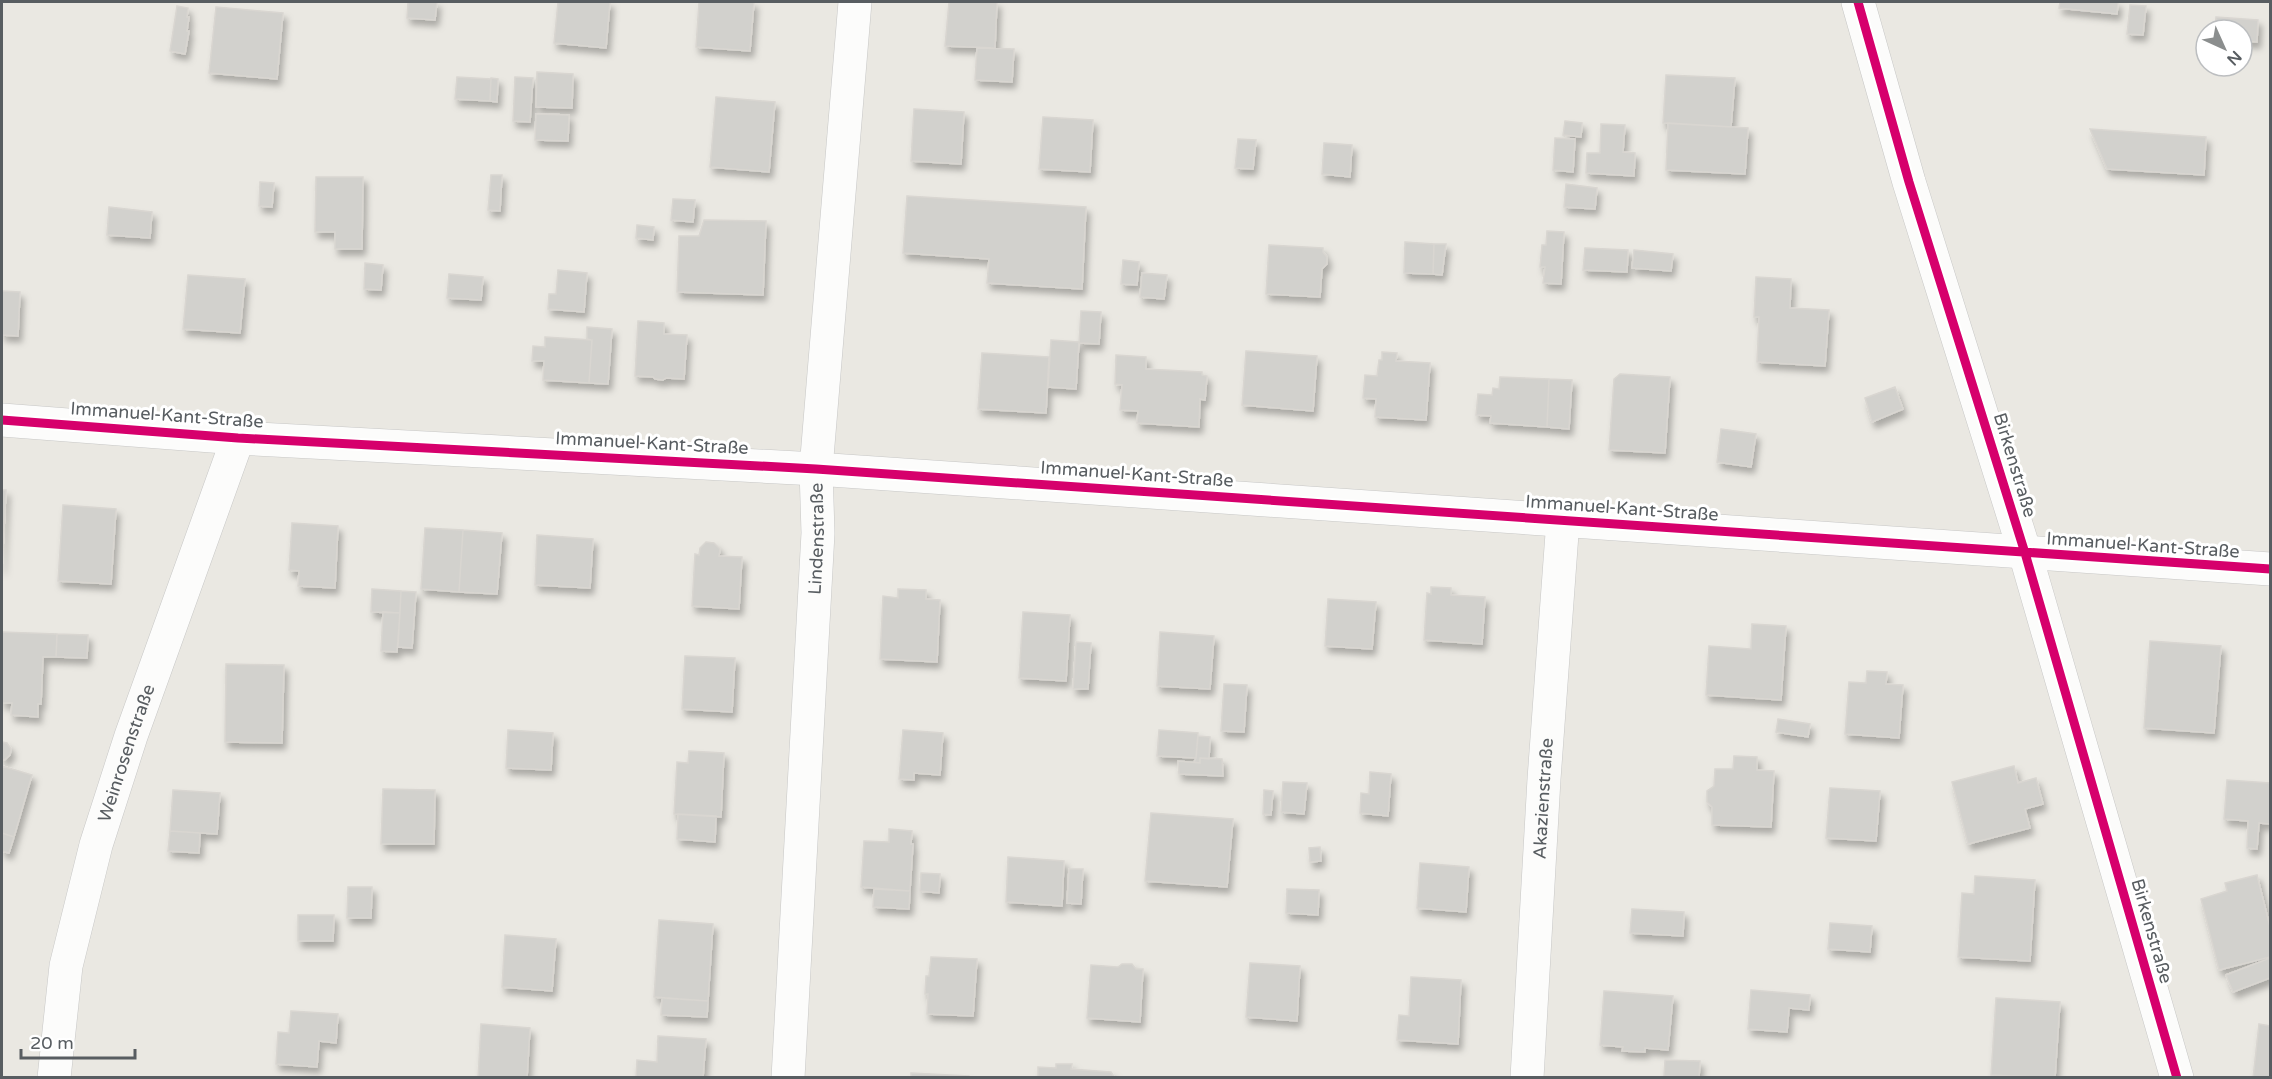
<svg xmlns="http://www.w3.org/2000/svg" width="2272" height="1079" font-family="'Varela Round',sans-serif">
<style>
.building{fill:#d2d1cd;stroke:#d9d6d1;stroke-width:1.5;filter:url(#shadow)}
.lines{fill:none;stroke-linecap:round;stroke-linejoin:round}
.street-casing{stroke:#c7c7c6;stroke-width:34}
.street{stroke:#fcfcfb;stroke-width:33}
.cycleway-casing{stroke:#fff;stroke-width:13}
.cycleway{stroke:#d6006c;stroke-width:9}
.labels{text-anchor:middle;stroke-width:6;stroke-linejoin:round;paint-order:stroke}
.street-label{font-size:18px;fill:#585d61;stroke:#fff}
</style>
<defs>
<filter id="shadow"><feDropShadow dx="3.5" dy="6" stdDeviation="3" flood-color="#0004"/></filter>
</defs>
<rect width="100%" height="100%" fill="#eae8e2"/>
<path class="building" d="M408 2H437L435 20 407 18Z
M558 2H610L606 48 554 43Z
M699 2H754L750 51 696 47Z
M949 2H997L995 48 945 46Z
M2060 2H2118L2117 14 2059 8Z
M2130 5 2146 6 2143 35 2127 34Z
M177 6 188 8 187 17H189L187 31H189L185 54 170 51Z
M216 7 283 13 277 79 209 73Z
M2216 17 2258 20 2257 42 2242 41V30H2215Z
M977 48 1014 49 1012 82 975 80Z
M537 72 573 74 572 108 536 107Z
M1666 75 1735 78 1731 127 1663 123Z
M457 77 491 79 490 101 455 99Z
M515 77 533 78 530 122 513 121Z
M491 78 498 79 497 102 490 101Z
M716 97 775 102 769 172 710 167Z
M914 109 964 112 961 164 911 161Z
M536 114 569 115 568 141 535 140Z
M1043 117 1093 120 1090 172 1039 169Z
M1565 121 1582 123 1581 137 1563 135Z
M1668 123 1748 128 1745 174 1666 170Z
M1601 124 1625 125 1623 152 1635 153 1634 176 1586 173 1587 153H1600Z
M2090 129 2206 137 2204 175 2107 169Z
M1555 138 1575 139 1573 172 1553 170Z
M1238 139 1256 140 1253 169 1235 168Z
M1324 143 1352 145 1350 177 1322 174Z
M491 175H502L500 211 488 210Z
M316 177H363L362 249H335V232H315Z
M260 182 274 183 272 207 259 206Z
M1566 184 1597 188 1595 209 1564 207Z
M907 196 1086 207 1082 289 987 283 989 259 903 253Z
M673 199 695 200 693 222 671 220Z
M109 207 152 212 150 238 107 235Z
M704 220 766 221 763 295 677 292 679 236H699Z
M637 225 654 227 653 240 636 238Z
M1547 231 1564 232 1561 284 1543 283 1545 267H1540L1542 245H1546Z
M1405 242 1434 244 1433 274 1404 273Z
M1434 244H1446L1442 275 1433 274Z
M1269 245 1323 248V252L1327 257V264L1322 269 1320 297 1266 294Z
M1585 248 1628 250 1627 272 1583 270Z
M1634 250 1673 254 1671 271 1632 268Z
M1123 260 1139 262 1137 285 1121 284Z
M365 263 383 265 381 290 364 289Z
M558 270 587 273 584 312 548 309 549 294H556Z
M1142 273 1167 275 1164 299 1140 297Z
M449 274 483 277 481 300 447 298Z
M188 275 245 279 240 333 183 329Z
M1756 277 1791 279 1790 308 1829 310 1825 366 1757 362 1759 317H1754Z
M2 291 20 292 18 336 2 335Z
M1081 311 1101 312 1099 344 1079 343Z
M638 321 664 323V334L687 335 684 379 666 378 663 380 655 379 653 377 635 376Z
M587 327 612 329 608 384 589 383 592 340 587 339Z
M545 337 592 340 589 383 543 380 544 361H532L533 346 545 347Z
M1051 340 1079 342 1076 389 1048 387Z
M1246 351 1317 356 1313 411 1242 405Z
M1382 352 1397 353 1396 361 1430 363 1426 420 1375 417 1376 399 1363 398 1365 375 1377 376 1379 360H1382Z
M982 353 1049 357 1046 413 978 409Z
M1116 355 1146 357V369L1202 372V375L1207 376 1205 400 1200 399 1199 427 1137 423 1138 411 1120 410 1122 385 1115 384Z
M1620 374 1670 377 1665 453 1609 450 1614 379Z
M1500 377 1549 379 1547 427 1490 423 1491 416 1476 415 1478 394 1492 395 1493 388 1499 389Z
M1549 379 1572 380 1569 429 1547 427Z
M1895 387 1903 409 1872 422 1865 398Z
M1721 429 1756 434 1751 467 1717 462Z
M2 490H6L2 569Z
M63 505 116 509 111 584 58 581Z
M292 523 338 526 335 588 298 586 299 571 289 570Z
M425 528 463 530 459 592 421 589Z
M463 530 502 533 497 594 459 592Z
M537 535 593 539 590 588 535 585Z
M706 542 714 543 720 549 719 556 742 557 739 609 692 606 695 554 699 555 700 548Z
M1431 587 1451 588V595L1485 597 1482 644 1424 640 1427 593 1431 594Z
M372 589 401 591 400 613 371 612Z
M898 589 926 590V599L940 600 937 662 880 659 883 596 898 598Z
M401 591 416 592 412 648 398 647Z
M1328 599 1376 602 1372 649 1325 646Z
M383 612 400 613 397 652 381 651Z
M1023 612 1070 615 1066 681 1019 678Z
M1752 624 1786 626 1781 700 1706 695 1709 646 1751 649Z
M2 632 57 634 56 657H43L41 704H38V717L11 715 12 703H2Z
M1160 632 1214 636 1210 689 1157 686Z
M57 634 88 635 87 658 56 657Z
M2150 641 2221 646 2214 733 2144 728Z
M1076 642 1091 643 1088 689H1073Z
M685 656 735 658 732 712 682 709Z
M226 664 284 665 282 743 225 742Z
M1867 671 1887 672 1886 684 1903 685 1899 738 1845 734 1849 682 1866 683Z
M1224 684 1247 685 1244 732 1221 731Z
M1778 719 1810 724 1808 737 1776 732Z
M508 730 553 733 551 770 506 768Z
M903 730 943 733 940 775 914 773V780L899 779Z
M1159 730 1198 733 1196 758 1157 756Z
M1198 736 1210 737 1209 759 1200 758V763L1194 762 1196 758Z
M2 742 7 743 11 749 10 755 4 760 2 759Z
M689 751 724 753 721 817 674 814 677 762 688 763Z
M1734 756 1757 757V770L1774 771 1771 827 1712 825V807L1707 802V791L1714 786 1715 769H1733Z
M1200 758 1222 759 1223 776 1179 774 1178 761 1200 763Z
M2 766 32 775 14 837 2 833Z
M2014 766 2018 783 2036 778 2043 804 2025 809 2030 828 1968 844 1952 782Z
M1370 772 1391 774 1388 816 1360 813 1361 793 1369 794Z
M2227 780 2270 783V824L2259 823 2257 849 2247 848 2248 821 2224 819Z
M1283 782 1307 783 1304 814 1281 812Z
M1830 788 1880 791 1876 841 1826 838Z
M383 789 435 790 434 844H381Z
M173 790 220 793 217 834 170 831Z
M1264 790 1273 791 1271 815 1263 814Z
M1151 813 1233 819 1227 887 1145 881Z
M678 814 716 816 715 842 677 839Z
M889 829 912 831 911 844H913L910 891 861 887 864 841 889 842Z
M170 831 200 833 199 853 168 851Z
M2 833 14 837 9 853 2 851Z
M1320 847 1321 861 1310 862 1309 848Z
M1008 857 1064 861 1062 906 1006 902Z
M1420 863 1469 867 1466 912 1417 908Z
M1069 869H1083L1081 904 1067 903Z
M921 873 940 874 939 893 920 891Z
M2257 875 2270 927V957L2219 970 2201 899 2227 891 2225 883Z
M1975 876 2035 880 2030 961 1958 957 1962 893 1974 894Z
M348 887H372L371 918H347Z
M874 889 910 891 909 909 873 907Z
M1287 889 1319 890 1318 915 1286 913Z
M1632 909 1684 912 1683 936 1630 933Z
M298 915H334L333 941H298Z
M659 920 713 924 708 1001 654 997Z
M1830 923 1872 926 1870 952 1828 949Z
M505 935 556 939 552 991 502 987Z
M931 957 977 959 973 1016 927 1014 928 994H925L926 976H929Z
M2270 958V978L2233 992 2226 975Z
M1250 963 1300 966 1297 1021 1246 1017Z
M1122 964H1132L1136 969H1143L1140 1022 1087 1018 1091 965 1118 967Z
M1411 977 1461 980 1458 1044 1397 1040 1399 1015 1409 1016Z
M1751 990 1810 995 1809 1010 1789 1008 1787 1032 1748 1029Z
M1604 991 1673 996 1668 1050 1645 1048V1052L1622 1051 1623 1047 1600 1045Z
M662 998 708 1001 707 1017 661 1015Z
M1996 998 2060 1002 2055 1078 1991 1075Z
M291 1011 338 1014 336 1043 319 1041 317 1067 276 1064 278 1032 289 1033Z
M481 1024 530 1028 527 1078H478Z
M2259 1024 2270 1026V1078H2253Z
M658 1036 706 1039 703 1078H636L637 1060 657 1062Z
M1665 1060 1700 1061 1699 1078 1664 1076Z
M1056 1064H1072L1071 1069 1111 1072 1115 1078H1038V1067L1056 1068Z
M911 1073 969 1076V1078H911Z"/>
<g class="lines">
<g class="street-casing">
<g id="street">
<path d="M1858 2 1909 182 2025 553 2177 1078"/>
<path d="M2 420 238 438 816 469 2270 569"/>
<path id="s1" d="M54 1078 66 966 96 845 131 736 238 438"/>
<path id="s2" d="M788 1078 818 533 816 469 855 2"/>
<path id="s3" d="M1527 1078 1544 779 1563 520"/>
</g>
</g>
<use href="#street" class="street"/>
<g class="cycleway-casing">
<path id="cycleway" d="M1858 2 1909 182 2025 553 2177 1078
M2 420 238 438 816 469 2270 569"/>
</g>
<use href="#cycleway" class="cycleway"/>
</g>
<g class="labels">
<g class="street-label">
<text transform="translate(167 415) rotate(4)" y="6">Immanuel-Kant-Straße</text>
<text transform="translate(652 443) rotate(3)" y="6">Immanuel-Kant-Straße</text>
<text transform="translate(2015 465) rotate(73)" y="6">Birkenstraße</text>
<text transform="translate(1137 474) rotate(4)" y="6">Immanuel-Kant-Straße</text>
<text transform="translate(1622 508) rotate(4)" y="6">Immanuel-Kant-Straße</text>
<text dy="6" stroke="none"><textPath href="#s2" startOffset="540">Lindenstraße</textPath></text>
<text transform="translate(2143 545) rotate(4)" y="6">Immanuel-Kant-Straße</text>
<text dy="6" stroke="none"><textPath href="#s1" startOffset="334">Weinrosenstraße</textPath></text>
<text dy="6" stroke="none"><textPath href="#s3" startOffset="280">Akazienstraße</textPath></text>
<text transform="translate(2152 931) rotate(74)" y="6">Birkenstraße</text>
</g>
</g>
<rect width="2272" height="1079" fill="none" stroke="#585d61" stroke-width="6"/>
<g transform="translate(2224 48) rotate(135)"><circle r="28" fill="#ffffff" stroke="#bcbec0" stroke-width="1.5"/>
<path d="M0-4.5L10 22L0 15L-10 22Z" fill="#8b8e8e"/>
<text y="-9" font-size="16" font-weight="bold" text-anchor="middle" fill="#585d61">N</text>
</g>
<path d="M21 1049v9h114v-9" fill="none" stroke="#585d61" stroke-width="3"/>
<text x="30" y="1049" font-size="18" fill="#585d61" stroke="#ffffff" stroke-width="4.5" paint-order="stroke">20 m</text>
</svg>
